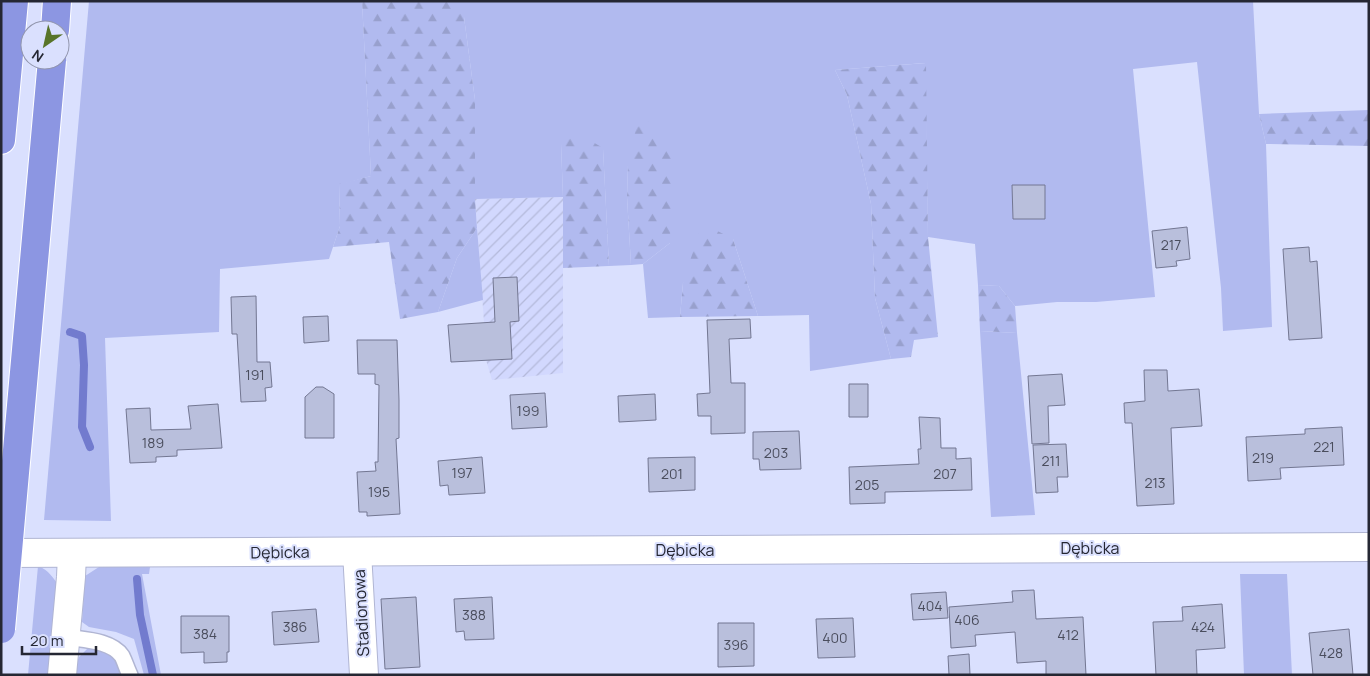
<svg xmlns="http://www.w3.org/2000/svg" width="1370" height="676" font-family="Manrope,sans-serif">
<style>
.industrial{fill:url(#industrial-furrows)}
.green{fill:#b1baef}
.forest{fill:url(#forest-firs)}
.lines{fill:none;stroke-linecap:round;stroke-linejoin:round}
.stream{stroke:#727bce;stroke-width:8}
.building{fill:#b9bfdc;stroke:#737792}
.service-casing{stroke:#b0b5d3;stroke-width:18}
.minor-casing{stroke:#b0b5d3;stroke-width:30}
.tertiary-casing{stroke:#b0b5d3;stroke-width:30}
.motorway-casing{stroke:#fff;stroke-width:30}
.service{stroke:#fff;stroke-width:15}
.minor{stroke:#fff;stroke-width:28}
.tertiary{stroke:#fff;stroke-width:28}
.motorway{stroke:#8c96e2;stroke-width:28}
.motorway-bridge-casing{stroke:#fff;stroke-width:30;stroke-linecap:butt}
.motorway-bridge{stroke:#8c96e2;stroke-width:28}
.labels{text-anchor:middle;stroke-width:4;stroke-linejoin:round;paint-order:stroke}
.number-label{font-size:14px;fill:#4a4d5d}
.street-label{font-size:16px;fill:#252733;stroke:#dae0fe}
</style>
<defs>
<pattern id="industrial-furrows" width="10" height="10" patternUnits="userSpaceOnUse" patternTransform="scale(1.25)"><rect width="10" height="10" fill="#d2d8fe"/><path d="M-1 1l2-2M0 10L10 0M9 11l2-2" fill="none" stroke="#b4b9da"/></pattern>
<pattern id="forest-firs" width="22" height="20" patternUnits="userSpaceOnUse" patternTransform="scale(1.25)"><rect width="22" height="20" fill="#b1baef"/><path d="M5 1l3.5 6h-7zM16 11l3.5 6h-7z" fill="#98a0cd"/></pattern>
</defs>
<rect width="100%" height="100%" fill="#dae0fe"/>
<path class="industrial" d="M563 197V373L492 380 486 360 484 322 475 199Z"/>
<path class="green" d="M89 1H362L371 176 339 185 340 226 329 259 220 269 219 332 105 338 111 521 44 520Z
M464 1H1253L1259 114 1266 144 1272 327 1223 331 1221 288 1197 62 1133 69 1155 297 1096 302H1057L1015 306 999 286 978 285 975 244 928 237 925 63 835 70 847 95 871 204 875 298 891 359 810 371 809 315 758 316 733 239 683 283 680 317 648 318 643 264 670 243 628 165 627 197 631 265 609 266 603 149 561 144 563 197 475 199V100L464 17Z
M477 228 483 300 438 312 457 258Z
M980 331 1017 333 1035 515 991 517Z
M38 566C49 570 53 578 60 587L53 675H28Z
M99 567H150L149 574H142L161 675H144L134 639 116 632 89 627 82 622 85 576Z
M1240 574H1287L1292 675H1244Z
M88 648H104L117 660 120 675H72L79 657Z"/>
<path class="forest" d="M362 1H464V17L475 100V199L477 228 457 258 438 312 400 319 389 242 333 247 340 226 339 184 371 176Z
M926 63 928 237 938 337 914 340 911 357 891 359 875 298 871 204 847 95 835 70Z
M640 109 672 158 670 243 643 264 631 265 627 197 628 165Z
M1369 110V146L1266 144 1259 114Z
M576 132 603 148 609 266 563 268V197L561 144Z
M702 223 733 239 758 316 680 317 683 283Z
M978 285 999 286 1015 306 1017 333 980 331Z"/>
<g class="lines">
<path class="stream" d="M70 332 82 336 84 365 82 427 90 447
M137 579 140 615 153 675"/>
</g>
<path class="building" d="M1012 185H1045V219H1013Z
M1187 227 1190 259 1176 261 1177 266 1156 268 1152 231Z
M1309 247 1310 262 1317 261 1322 338 1289 340 1283 249Z
M517 277 519 321 510 322 512 359 451 362 448 325 495 322 493 278Z
M256 296 257 362H270L272 387 265 388 266 401 241 402 237 334H232L231 297Z
M328 316 329 341 304 343 303 317Z
M750 319 751 338 729 339 731 383H745V433L711 434V416H698L697 394 710 393 707 320Z
M357 340H397L399 400V438L396 439 400 514 367 516V512H359L357 472 376 471 375 462H378L379 385 375 384V374H358Z
M1144 370H1167L1168 391 1199 389 1202 426 1171 428 1174 504 1137 506 1132 423H1125L1124 403 1145 401Z
M1062 374 1065 405 1048 406 1049 443 1032 444 1028 376Z
M849 384H868V417H849Z
M316 387H323L334 394V438H305V397Z
M545 393 547 427 512 429 510 395Z
M655 394 656 420 619 422 618 396Z
M218 404 222 448 177 450V456L156 457V462L130 463 126 409 150 408 151 430 191 429 188 406Z
M919 417 940 418 941 448H956V459L971 458 972 490 885 492V503L850 504 849 467 919 464 918 449H921Z
M1342 427 1344 465 1280 468 1281 479 1248 481 1246 437 1305 434V429Z
M799 431 801 469 760 470 759 459H753V432Z
M1066 444 1068 477H1057L1058 492 1036 493 1033 445Z
M482 457 485 493 449 495 448 485 440 486 438 461Z
M695 457V490L649 492 648 458Z
M1034 590 1036 619 1083 617 1086 675H1046V661L1017 663 1015 632 975 635 976 646 951 648 949 607 1013 602 1012 591Z
M946 592 948 618 913 620 911 594Z
M416 597 420 667 385 669 381 599Z
M492 597 494 639 465 640 464 631 456 632 454 599Z
M1222 604 1225 648 1196 650 1197 675H1156L1153 622 1183 621 1182 607Z
M316 609 319 642 274 645 272 612Z
M181 616H229V652H227V662L204 663V652L181 653Z
M853 618 855 657 818 658 816 619Z
M718 623H754V666L718 667Z
M1349 629 1353 675H1313L1309 633Z
M969 654 970 675H949L948 656Z"/>
<g class="lines">
<g class="service-casing">
<path id="service" d="M66 637C83 640 111 640 122 656 125 662 127 669 130 675"/>
</g>
<g class="minor-casing">
<path id="minor" d="M357 552 364 675
M62 675 71 577 72 554"/>
</g>
<g class="tertiary-casing">
<path id="tertiary" d="M1 553 1369 547"/>
</g>
<g class="motorway-casing">
<path id="motorway" d="M55 30 57 1
M1 140 14 1"/>
</g>
<use href="#service" class="service"/>
<use href="#minor" class="minor"/>
<use href="#tertiary" class="tertiary"/>
<use href="#motorway" class="motorway"/>
<g class="motorway-bridge-casing">
<path id="motorway-bridge" d="M1 629 52 60"/>
</g>
<use href="#motorway-bridge" class="motorway-bridge"/>
</g>
<g class="labels">
<g class="number-label">
<text x="1171" y="250">217</text>
<text x="255" y="380">191</text>
<text x="528" y="416">199</text>
<text x="153" y="448">189</text>
<text x="1324" y="452">221</text>
<text x="776" y="458">203</text>
<text x="1263" y="463">219</text>
<text x="1051" y="466">211</text>
<text x="462" y="478">197</text>
<text x="672" y="479">201</text>
<text x="945" y="479">207</text>
<text x="1155" y="488">213</text>
<text x="867" y="490">205</text>
<text x="379" y="497">195</text>
<text x="930" y="611">404</text>
<text x="474" y="620">388</text>
<text x="967" y="625">406</text>
<text x="295" y="632">386</text>
<text x="1203" y="632">424</text>
<text x="205" y="639">384</text>
<text x="1068" y="640">412</text>
<text x="835" y="643">400</text>
<text x="736" y="650">396</text>
<text x="1331" y="658">428</text>
</g>
<g class="street-label">
<text x="1090" y="554">Dębicka</text>
<text x="685" y="556">Dębicka</text>
<text transform="translate(280 552) rotate(-1)" y="6">Dębicka</text>
<text transform="translate(361 613) rotate(-93)" y="6">Stadionowa</text>
</g>
</g>
<rect width="1370" height="676" fill="none" stroke="#252733" stroke-width="5"/>
<g transform="translate(45 45) rotate(214)"><circle r="24" fill="#dae0fe" stroke="#9296ad"/>
<path d="M0-4L9 19L0 12L-9 19Z" fill="#587429"/>
<text y="-8" font-size="14" font-weight="bold" text-anchor="middle" fill="#252733">N</text>
</g>
<path d="M22 646v8h74v-8" fill="none" stroke="#252733" stroke-width="2.5"/>
<text x="30" y="646" font-size="15" fill="#252733" stroke="#dae0fe" stroke-width="4" paint-order="stroke">20 m</text>
</svg>
